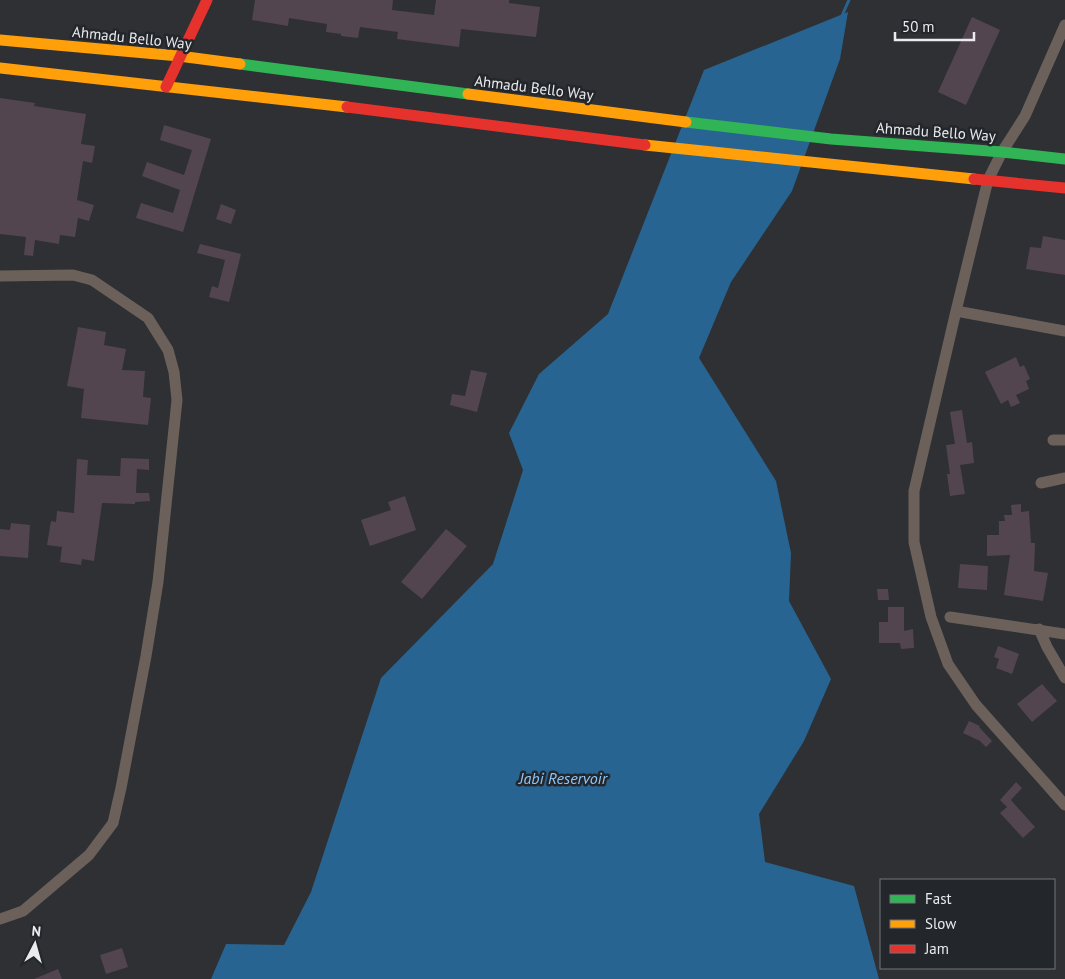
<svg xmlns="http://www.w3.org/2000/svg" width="1065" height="979" font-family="'PT Sans',sans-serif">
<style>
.water{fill:#286491}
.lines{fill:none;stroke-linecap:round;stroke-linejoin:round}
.stream{stroke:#286491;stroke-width:3}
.building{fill:#524550}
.street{stroke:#6b615a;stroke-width:11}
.fast{stroke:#30b455;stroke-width:11}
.slow{stroke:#ff9f0a;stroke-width:11}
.jam{stroke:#e5322d;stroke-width:11}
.labels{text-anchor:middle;stroke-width:5;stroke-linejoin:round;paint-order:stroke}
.street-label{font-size:15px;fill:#e9ebee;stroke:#23262a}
.water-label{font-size:16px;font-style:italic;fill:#8dc8fb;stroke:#23262a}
</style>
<rect width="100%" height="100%" fill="#2e3033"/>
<path class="water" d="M848 12 840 59 792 191 731 282 699 358 776 481 791 553 789 601 831 679 804 741 759 814 765 862 854 886 879 979H211L226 944 284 945 311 892 381 678 493 564 523 470 509 433 539 374 608 314 704 70Z"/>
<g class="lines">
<path class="stream" d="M841 18 849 0"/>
</g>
<path class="building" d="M255 0H393L392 10 434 15 436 0H509V3L540 7 536 37 461 29 459 47 397 39 398 32 360 27 358 38 341 36V34L326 32 327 24 289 18 288 26 252 20Z
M972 17 1000 30 966 105 938 92Z
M0 98 35 103 34 106 86 114 81 144 95 146 92 163 83 161 77 200 94 205 89 221 78 218 75 237 60 235 59 244 35 240 33 256 24 255 26 237 0 234Z
M164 125 211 139 183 232 136 218 141 203 173 213 180 190 142 176 147 162 184 175 192 150 160 140Z
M221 204 236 210 231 224 216 219Z
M1043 236 1065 240V275L1026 269 1030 247 1041 248Z
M200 244 241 254 229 302 209 297 212 286 218 288 225 260 197 253Z
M78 327 106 332 104 345 126 349 122 370 145 371 143 397 151 398 148 425 81 418 84 389 67 386Z
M1016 357 1020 367 1024 365 1030 379 1026 381 1029 389 1016 395 1020 403 1011 407 1008 400 1001 404 985 372Z
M471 370 487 373 477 412 450 405 452 394 465 396Z
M962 410 967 443 972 442 974 463 960 465 965 494 950 496 947 474H950L946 445 955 444 950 412Z
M121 458 149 459V470L137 469 136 493H149L150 501 135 502V504L102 503 94 561 82 559 81 565 60 562 62 547 47 545 51 521 56 522 57 511 74 513 77 459 88 460 87 475 120 476Z
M405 496 416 530 370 546 361 520 391 510 388 502Z
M1021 504V512L1029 511 1031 543H1035L1034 571 1048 573 1043 601 1004 595 1010 555 987 556V535H999V521H1005L1004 515H1012L1011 505Z
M11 523 30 525 28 558 0 556V529L10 530Z
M446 529 467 546 422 599 401 582Z
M960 564 988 566 987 590 958 588Z
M877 589H888L889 600H878Z
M888 607H904V631L913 629 914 648 901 649 900 643H879V622H888Z
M998 646 1019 654 1012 674 996 668 999 659 994 657Z
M1042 684 1057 701 1032 722 1017 704Z
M969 721 980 726 979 727 992 741 986 747 980 741 963 733Z
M1016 782 1022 788 1011 800 1035 827 1023 838 1000 813 1007 807 1000 800Z
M122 948 128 967 106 974 100 955Z
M58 969 62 979H34Z"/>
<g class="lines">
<path class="street" d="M1065 25 1025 116 1002 152 988 180 956 311 1065 331
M0 276 73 275 92 280 148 318 168 350 174 372 177 400 158 582 146 656 121 788 113 823 89 855 23 911 0 919
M956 311 914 491V542L931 617 948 664 976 705 1065 805
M1053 440H1065
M1041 483 1065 478
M950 617 1065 634
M1039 629 1047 647 1065 678"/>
<path class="fast" d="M240 64 468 94
M686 122 831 139 1002 152 1065 159"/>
<path class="slow" d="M0 40 179 56 240 64
M0 68 347 107
M468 94 686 122
M645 145 974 179"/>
<path class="jam" d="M166 87 207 0
M347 107 645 145
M974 179 1065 188"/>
</g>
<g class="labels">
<g class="street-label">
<text transform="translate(132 38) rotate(6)" y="5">Ahmadu Bello Way</text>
<text transform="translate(534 88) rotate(7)" y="5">Ahmadu Bello Way</text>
<text transform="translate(936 132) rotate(4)" y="5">Ahmadu Bello Way</text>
</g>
<g class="water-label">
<text x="563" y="784">Jabi Reservoir</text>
</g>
</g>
<rect x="880" y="879" width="175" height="90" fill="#23262a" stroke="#727578"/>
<rect x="890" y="895" width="25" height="8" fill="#30b455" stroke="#727578"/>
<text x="925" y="904" font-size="15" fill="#e9ebee">Fast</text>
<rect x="890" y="920" width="25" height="8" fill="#ff9f0a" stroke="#727578"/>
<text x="925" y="929" font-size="15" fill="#e9ebee">Slow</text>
<rect x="890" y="945" width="25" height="8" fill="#e5322d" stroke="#727578"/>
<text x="925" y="954" font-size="15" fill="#e9ebee">Jam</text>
<g transform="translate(35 944) rotate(6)" stroke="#23262a" stroke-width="4" paint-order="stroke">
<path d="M0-4L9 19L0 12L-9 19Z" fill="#e9ebee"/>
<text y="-8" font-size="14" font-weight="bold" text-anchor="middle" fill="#e9ebee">N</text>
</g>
<path d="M895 32v8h79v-8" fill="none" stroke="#e9ebee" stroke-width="2.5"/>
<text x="902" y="32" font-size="15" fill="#e9ebee" stroke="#23262a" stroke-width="4" paint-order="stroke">50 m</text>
</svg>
